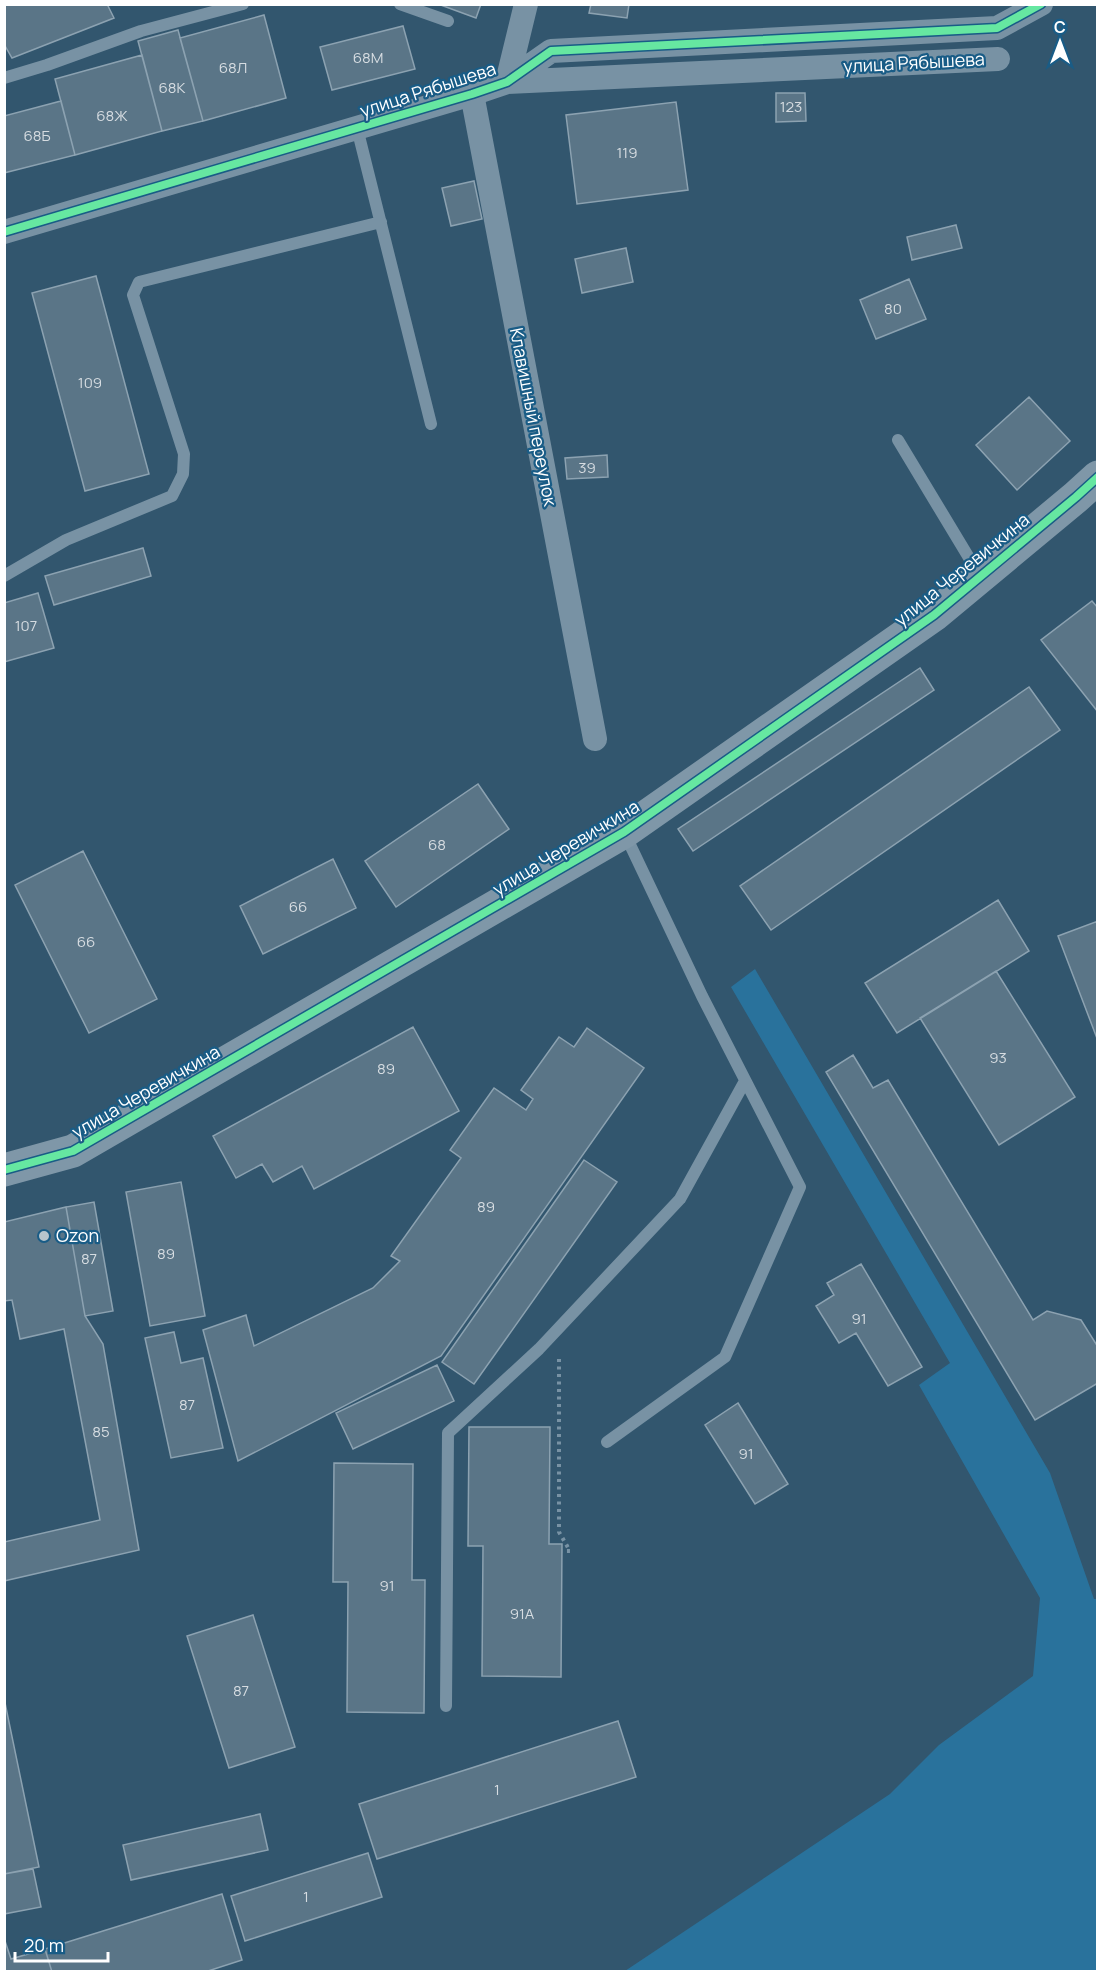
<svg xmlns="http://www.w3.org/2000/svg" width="1102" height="1976" font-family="Manrope,sans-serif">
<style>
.green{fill:#29729c}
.building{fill:#5a7587;stroke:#8ca2b1;stroke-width:1.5}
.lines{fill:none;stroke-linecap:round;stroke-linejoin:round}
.path{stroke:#7892a4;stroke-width:4;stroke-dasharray:3 4.5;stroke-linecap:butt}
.lane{stroke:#7892a4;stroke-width:12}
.street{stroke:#7892a4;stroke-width:24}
.secondary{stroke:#7f97a8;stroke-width:33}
.cycleway-casing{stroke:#195c86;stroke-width:11}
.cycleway{stroke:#66e7a1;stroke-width:8}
.poi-dot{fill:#b7c4cc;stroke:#195c86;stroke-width:2}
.labels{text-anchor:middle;stroke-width:4.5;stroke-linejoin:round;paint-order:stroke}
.number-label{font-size:15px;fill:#d6dce1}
.street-label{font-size:18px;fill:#fff;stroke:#195c86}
.poi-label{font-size:18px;fill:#fff;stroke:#195c86;text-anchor:start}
</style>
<rect width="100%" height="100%" fill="#32566e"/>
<path class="green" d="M755 969 1050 1473 1094 1599H1097V1971H625L890 1794 939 1745 1033 1676 1040 1598 919 1385 950 1363 731 987Z"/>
<path class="building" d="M4 4H107L114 18 12 58 4 44Z
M438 4H481L476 18Z
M591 4H629L627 18 589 13Z
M264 15 286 98 203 121 180 38Z
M403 26 415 69 332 90 320 47Z
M178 30 203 121 162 131 138 41Z
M142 55 162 131 75 155 55 79Z
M776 93H805L806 121 776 122Z
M61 101 75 155 4 173V116Z
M676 102 688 190 577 204 566 115Z
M474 181 482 219 451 226 442 188Z
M956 225 962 248 912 260 907 237Z
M626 248 633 282 582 293 575 259Z
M96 276 149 474 85 491 32 293Z
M909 279 926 319 876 339 860 300Z
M1029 397 1070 441 1017 490 976 445Z
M607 455 608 477 567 479 565 458Z
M143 548 151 576 54 605 45 576Z
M38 593 54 648 4 662V603Z
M1092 601 1098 608V712L1041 640Z
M920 668 934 690 693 851 678 829Z
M1029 687 1060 730 771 930 740 886Z
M478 784 509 829 396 907 365 861Z
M83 851 157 999 89 1033 15 885Z
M333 859 356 908 263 954 240 906Z
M998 900 1029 951 897 1033 865 983Z
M1098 921V1041L1058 936Z
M996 971 1075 1097 999 1145 920 1018Z
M413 1027 459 1111 314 1189 302 1166 273 1182 262 1164 236 1178 213 1136Z
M587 1028 644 1068 441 1356 238 1461 203 1330 246 1315 254 1346 373 1288 400 1261 391 1256 461 1158 450 1150 494 1088 526 1110 533 1099 521 1090 559 1037 574 1047Z
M853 1055 873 1088 888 1080 1033 1320 1047 1311 1081 1320 1098 1347V1383L1035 1420 826 1072Z
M584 1160 617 1182 474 1384 442 1362Z
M181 1182 205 1316 150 1326 126 1192Z
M94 1202 113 1311 85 1316 66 1207Z
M66 1207 85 1316 103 1344 139 1550 4 1581V1542L100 1520 64 1329 20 1339 12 1300 4 1301V1222Z
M861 1264 922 1367 888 1386 856 1333 839 1343 816 1306 834 1295 827 1283Z
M174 1332 181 1363 203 1358 223 1448 171 1458 145 1338Z
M437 1365 454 1401 353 1449 336 1413Z
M738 1403 788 1484 755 1504 705 1425Z
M469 1427H550L549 1544H562L561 1677 482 1676 483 1546H468Z
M334 1463 413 1464 412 1580H425L424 1713 347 1712 348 1582H333Z
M253 1615 295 1747 229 1768 187 1636Z
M4 1698 39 1867 4 1874Z
M618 1721 636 1777 377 1859 359 1804Z
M260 1814 268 1850 131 1880 123 1845Z
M368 1853 382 1897 245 1941 231 1896Z
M33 1869 41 1907 4 1914V1874Z
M222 1894 242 1960 205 1972H52L45 1949Z
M4 1938 11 1959 45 1949 52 1972H4Z"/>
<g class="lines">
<path class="path" d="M559 1359V1532L570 1551H562"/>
<path class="lane" d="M400 4 448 21
M4 78 47 65 141 31 243 4
M357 128 431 424
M898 440 980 576
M4 576 66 540 172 496 183 474 184 454 133 295 139 282 381 222
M607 1442 725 1357 800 1187 702 996 624 832
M446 1706 448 1433 539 1349 680 1199 745 1081"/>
<path class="street" d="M526 4 507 82 998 59
M472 94 595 739
M4 232 472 94 507 82 551 51 997 28 1041 4"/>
<path class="secondary" d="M4 1170 73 1151 624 832 934 615 1076 497 1098 477"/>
<g class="cycleway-casing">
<path id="cycleway" d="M4 232 472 94 507 82 551 51 997 28 1041 4
M4 1170 73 1151 624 832 934 615 1076 497 1098 477"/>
</g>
<use href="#cycleway" class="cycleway"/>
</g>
<circle class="poi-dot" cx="44" cy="1236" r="6"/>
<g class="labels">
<g class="number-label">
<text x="368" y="63">68М</text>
<text x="233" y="73">68Л</text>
<text x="172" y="93">68К</text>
<text x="791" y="112">123</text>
<text x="112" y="121">68Ж</text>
<text x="37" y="141">68Б</text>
<text x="627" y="158">119</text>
<text x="893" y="314">80</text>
<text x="90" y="388">109</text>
<text x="587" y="473">39</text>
<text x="26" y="631">107</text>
<text x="437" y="850">68</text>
<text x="298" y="912">66</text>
<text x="86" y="947">66</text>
<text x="998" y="1063">93</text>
<text x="386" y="1074">89</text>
<text x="486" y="1212">89</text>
<text x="166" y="1259">89</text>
<text x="89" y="1264">87</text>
<text x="859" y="1324">91</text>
<text x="187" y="1410">87</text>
<text x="101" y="1437">85</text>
<text x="746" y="1459">91</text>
<text x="387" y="1591">91</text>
<text x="522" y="1619">91А</text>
<text x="241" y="1696">87</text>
<text x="497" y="1795">1</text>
<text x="306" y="1902">1</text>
</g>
<g class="street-label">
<text transform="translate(914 63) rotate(-3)" y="6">улица Рябышева</text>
<text transform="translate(428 90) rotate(-18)" y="6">улица Рябышева</text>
<text transform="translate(533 417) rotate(79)" y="6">Клавишный переулок</text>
<text transform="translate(962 570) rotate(-39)" y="6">улица Черевичкина</text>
<text transform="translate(566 848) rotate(-31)" y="6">улица Черевичкина</text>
<text transform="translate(146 1092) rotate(-30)" y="6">улица Черевичкина</text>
</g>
<g class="poi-label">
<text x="56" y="1242">Ozon</text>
</g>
</g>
<rect width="1102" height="1976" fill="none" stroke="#ffffff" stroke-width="12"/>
<g transform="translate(1060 42)" stroke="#195c86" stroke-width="4.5" paint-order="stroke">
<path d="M0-4.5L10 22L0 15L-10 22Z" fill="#ffffff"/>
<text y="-9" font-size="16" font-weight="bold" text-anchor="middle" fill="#ffffff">С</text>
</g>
<path d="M15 1952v9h93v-9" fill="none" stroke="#ffffff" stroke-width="3"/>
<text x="24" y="1952" font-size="18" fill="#ffffff" stroke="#195c86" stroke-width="4.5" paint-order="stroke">20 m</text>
</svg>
